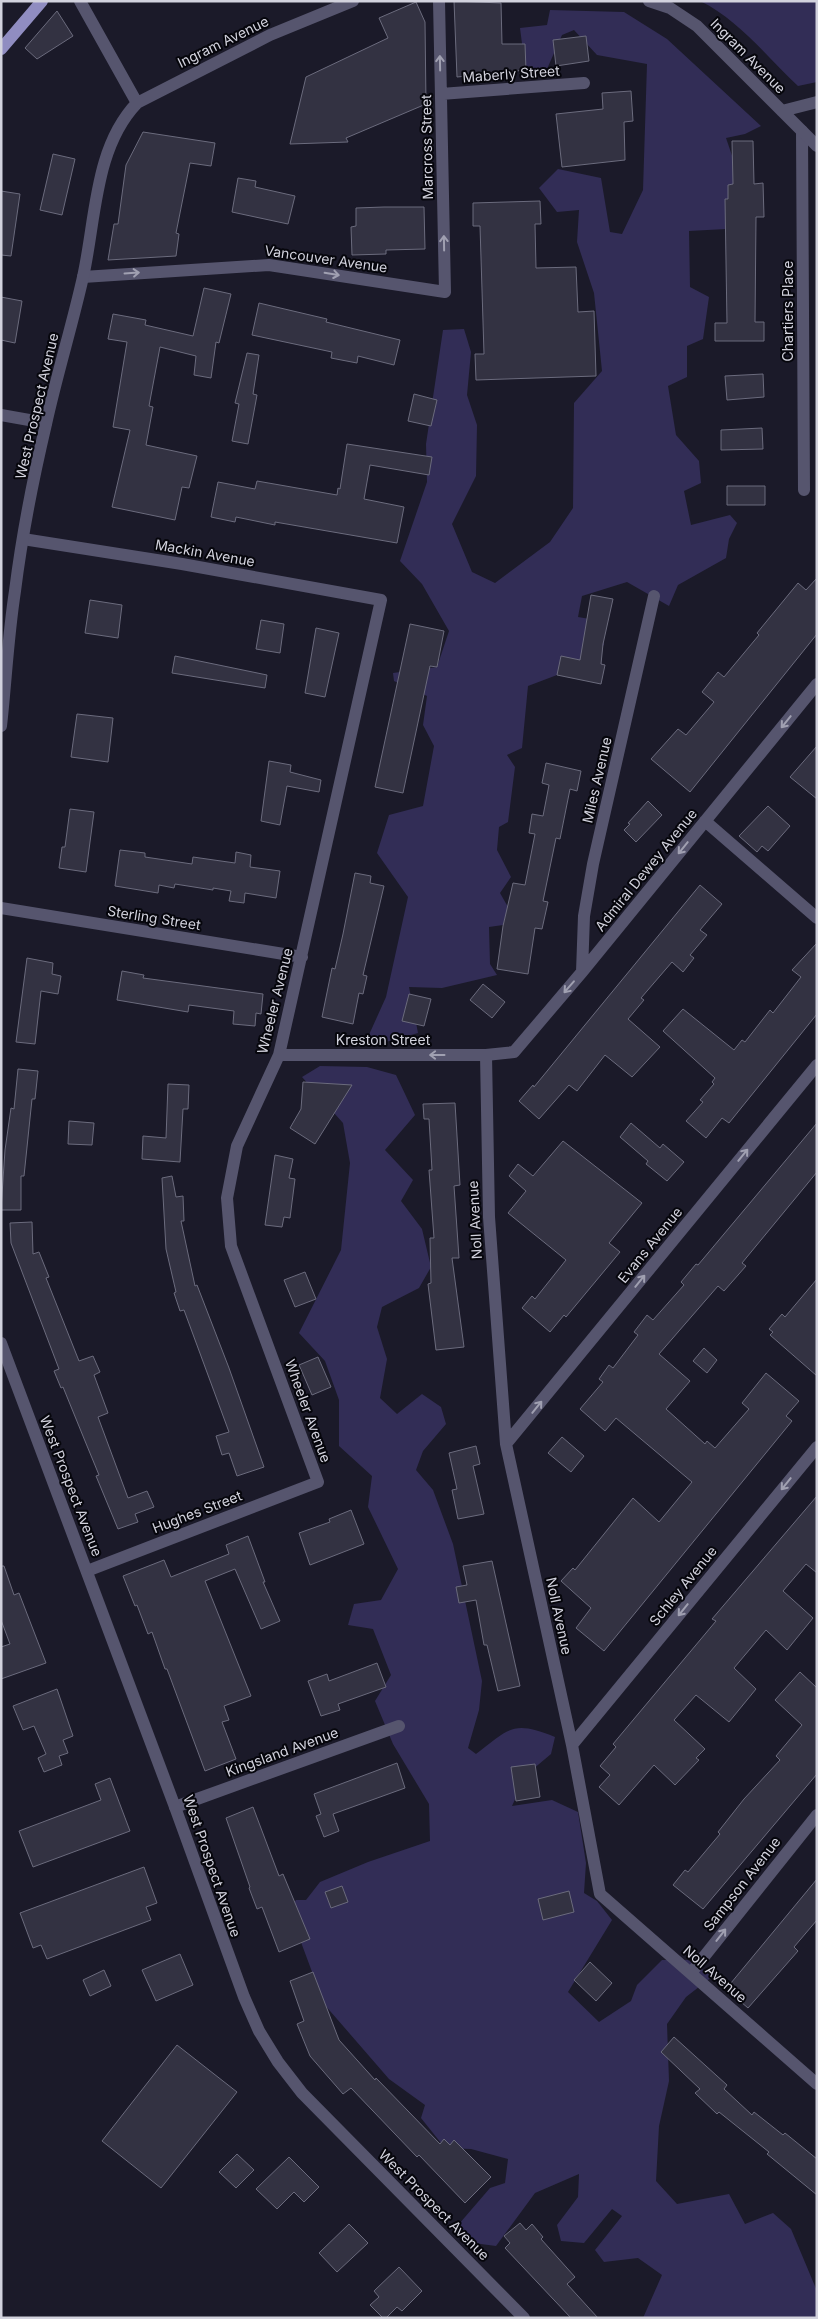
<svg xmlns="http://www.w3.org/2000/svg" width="818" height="2319" font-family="Inter,sans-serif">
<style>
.green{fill:#322d56}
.building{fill:#333242;stroke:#6b6b7d}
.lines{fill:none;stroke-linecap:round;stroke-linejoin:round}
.minor{stroke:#56556e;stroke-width:12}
.tertiary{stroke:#56556e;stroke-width:12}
.primary{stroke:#908dc1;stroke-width:12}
.oneway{stroke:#a0a0b1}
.labels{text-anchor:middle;stroke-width:4;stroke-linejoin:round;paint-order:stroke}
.street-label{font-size:14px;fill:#d2d2dd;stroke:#06060c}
</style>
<rect width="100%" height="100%" fill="#1b1a29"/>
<path class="green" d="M700 1H817V82L798 86C768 58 738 19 700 1Z
M550 10 624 12 667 39 761 126 745 134 726 138 740 179 726 229 689 231 690 287 709 297 703 339 687 346V377L668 386 676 435 699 461 701 483 684 491 691 525 730 515 737 523 729 539 726 558 678 585 669 606 627 582 582 596 578 617 602 621 604 645 557 675 528 686 522 748 507 755 515 767 508 822 499 827 497 850 511 877 500 893 508 907 503 925 489 927 490 964 497 975 442 988 409 987 418 1033 382 1043 368 1037 386 997 408 897 377 853 389 815 423 806 434 746 423 725 427 696 394 681 393 673 437 667 449 631 422 584 400 561 427 482 426 444 443 330 464 329 471 352 467 395 477 425 476 476 452 524 472 572 495 583 550 542 573 508 574 403 602 371 594 293 577 242 579 210 557 212 539 188 558 169 601 178 610 232 622 234 643 190 647 64 597 55 574 30 562 35 547 69 526 75 520 28 547 25Z
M320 1066 367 1067 396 1075 415 1115 385 1150 413 1180 401 1201 422 1229 431 1267 419 1288 382 1307 377 1327 387 1359 380 1398 397 1414 422 1394 441 1407 446 1424 423 1451 416 1470 433 1490 453 1544 482 1681 479 1710 468 1748 476 1754C510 1728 513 1720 555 1737L551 1754 526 1775 512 1806 552 1800 578 1812 586 1863 584 1893 597 1901 612 1920 568 1992 599 2022 631 2001 637 1985 662 1960H688L713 1976 686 1997 667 2024 669 2081 659 2126 656 2181 677 2204 729 2194 745 2224 773 2213 791 2229 817 2291V2318H643L662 2275 638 2258 604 2262 595 2250 622 2216 612 2209 584 2243 561 2241 557 2225 578 2197 579 2174 535 2193 496 2246 466 2242 459 2224 490 2188 505 2183 508 2159 471 2149 445 2148 421 2118 425 2105 389 2079 324 2004 289 1910 296 1900H306L320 1882 368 1862 430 1841 429 1804 393 1744 375 1701 391 1675 373 1629 348 1625 354 1604 381 1600 398 1569 368 1507 372 1476 339 1446V1400L325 1361 299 1333 341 1250 350 1163 343 1123 302 1077Z"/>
<path class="building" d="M454 1 501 3 502 44H525L526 70 457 77Z
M416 2 425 22 426 104 346 138 348 142 290 144 306 77 388 38 379 18Z
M57 11 73 36 37 59 25 48Z
M586 36 589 61 556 66 553 40Z
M631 91 633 121 624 122 625 160 562 167 556 114 603 109 602 93Z
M143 132 215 143 211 166 190 163 176 233 179 234 176 256 108 260 114 224H118L126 165Z
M732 141H753L754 184 763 183 764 217H756L755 322H764V341H715V323H727L725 199H728V185L733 184Z
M53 154 75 159 62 215 40 210Z
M238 178 256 181 255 187 295 196 288 224 232 212Z
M1 191 20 194 11 256 1 255Z
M540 201 541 224H535L536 268 576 267 578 312 594 311 596 376 476 380 475 354H484L480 226H473V203Z
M384 207H424L425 249 386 250V254L352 255 351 227 356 226V208Z
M204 288 231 294 219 343 216 342 211 378 194 375 196 356 160 347 149 406 153 407 146 445 197 456 189 488 182 487 175 520 112 507 130 430 113 427 127 342 108 339 113 314 146 320 145 325 193 336Z
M1 297 22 301 15 343 1 340Z
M259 303 327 319 326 322 400 340 394 365 358 356 357 363 331 358 332 352 252 335Z
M247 353 259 355 253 394 257 395 248 444 232 441 239 404 235 403Z
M763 374 764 397 727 400 725 376Z
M414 394 437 400 431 426 408 421Z
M762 428 763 449 721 450V430Z
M347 444 432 457 429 475 370 465 364 499 404 507 397 543 275 522V525L236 517 235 522 211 517 218 482 255 489 257 481 337 495 338 488 340 489Z
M727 486H765V505H727Z
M817 578V634L690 792 651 759 678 729 686 735 714 702 702 692 718 672 724 677 759 635 757 633 798 583 806 590Z
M591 595 613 599 603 644 601 664 605 665 601 684 557 675 561 656 580 660Z
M90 600 122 605 118 638 85 633Z
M261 620 284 624 280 653 256 649Z
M410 624 444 631 437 667 430 666 403 793 375 787Z
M316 628 339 633 325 697 305 693Z
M175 656 267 675 265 688 172 673Z
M77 714 113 718 108 762 71 757Z
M817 746V799L790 777Z
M269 761 291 765 290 772 321 780 319 792 287 786 280 825 261 821Z
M546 763 581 771 577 791 570 789 560 839 556 838 543 901 548 902 542 929 535 928 528 974 497 969 503 926 513 883 525 885 535 834 529 833 532 814 543 816 549 785 542 783Z
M648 801 662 815 636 842 624 830 630 824 628 823Z
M768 806 790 826 768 851 762 846 757 852 739 836Z
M70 809 94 812 86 872 59 868 62 847H65Z
M120 850 145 853V857L192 864 193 857 235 863 236 852 251 855 250 867 280 871 276 898 245 893 244 903 229 901 231 891 213 888V890L175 884 174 888 159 885 158 893 115 886Z
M355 873 371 876 370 883 384 886 363 975 367 976 363 994 359 993 353 1024 322 1017 332 968 335 969 343 934Z
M700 885 722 904 700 930 707 935 690 955 694 958 683 972 672 962 641 998 644 1000 628 1019 660 1047 632 1077 605 1055 577 1091 569 1085 539 1119 519 1101 533 1085 534 1087Z
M817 943V1014L729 1123 722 1118 706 1138 686 1121 703 1102 700 1100 714 1084 712 1082 715 1078 663 1031 683 1009 734 1050 742 1040 745 1042 770 1010 773 1013 801 977 792 970Z
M27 958 53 963 52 974 61 976 58 994 41 991 35 1044 16 1042Z
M122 971 144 975 143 978 263 994 261 1014 256 1013 255 1026 233 1024 234 1011 189 1005 188 1012 117 1000Z
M483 984 505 1002 492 1018 470 1000Z
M409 994 431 999 424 1026 402 1021Z
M18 1069 38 1071 35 1099H32L24 1176H21V1210H1L5 1150 11 1108 14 1109Z
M303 1082 352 1085 315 1144 290 1128 301 1109Z
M168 1084 189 1085 188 1109H183L180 1162 142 1159 143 1136 166 1138Z
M455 1103 460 1185 454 1186 459 1258H452L464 1347 436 1350 428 1284 431 1283 430 1238H434L429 1170H432L429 1119H424L423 1104Z
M69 1121 94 1123 92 1145 68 1144Z
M631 1123 660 1148 663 1144 684 1162 667 1181 646 1164 648 1161 620 1137Z
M817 1123V1172L742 1263 746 1266 724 1291 718 1286 659 1354 690 1381 666 1409 705 1444 707 1441 715 1448 749 1409 742 1403 766 1373 799 1401 786 1416 792 1421 604 1651 576 1628 591 1608 561 1581 573 1568 575 1570 633 1498 659 1522 692 1482 616 1418 605 1431 580 1409 603 1382 599 1379 609 1365 613 1368 638 1335 634 1332 647 1315 653 1320 684 1285 681 1282 696 1264 698 1265Z
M563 1141 642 1203 609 1243 620 1252 566 1317 564 1315 550 1332 522 1308 532 1296 535 1299 566 1260 508 1213 526 1191 509 1176 518 1164 533 1176Z
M275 1155 293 1159 289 1178 295 1179 290 1218 284 1217 282 1227 265 1225Z
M172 1176 176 1197 183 1196 184 1221H181L195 1286 197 1285 229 1368 264 1467 237 1476 229 1453 222 1455 216 1436 229 1432 184 1310 180 1311 174 1293 176 1292 166 1249 162 1178Z
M32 1222 33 1254 39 1252 49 1277 46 1278 79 1361 93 1356 100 1372 94 1375 108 1413 98 1417 128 1498 147 1491 154 1507 135 1514 138 1522 118 1529 96 1476 99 1475 85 1441 63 1387 61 1388 54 1371 59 1369 11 1243 10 1223Z
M305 1272 316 1299 295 1307 284 1280Z
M817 1279V1376L770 1335 773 1332 769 1329 782 1314 785 1317Z
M704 1348 717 1360 707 1373 693 1361Z
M318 1357 331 1387 312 1395 299 1365Z
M562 1437 584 1456 571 1472 548 1453Z
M476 1446 480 1464 473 1466 484 1514 458 1519 452 1490 457 1489 449 1453Z
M817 1496V1573L806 1564 783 1591 813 1618 787 1650 766 1630 734 1668 756 1689 729 1722 696 1695 674 1720 705 1749 696 1758 699 1760 675 1785 654 1765 619 1805 599 1787 610 1775 600 1766 616 1747 613 1744 716 1621 712 1619Z
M351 1510 364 1544 310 1565 299 1533 330 1522 329 1519Z
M248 1536 265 1582H263L280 1621 261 1629 235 1569 205 1581 251 1696 224 1706 229 1720 222 1722 236 1759 205 1771 167 1669H165L152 1632 148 1634 137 1605 135 1606 123 1576 164 1560 171 1577 229 1554 226 1545Z
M492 1561 520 1686 498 1691 487 1645H484L476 1600 459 1603 456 1587 467 1585 463 1566Z
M1 1566H4L14 1595 19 1593 46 1663 1 1679V1647L10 1644 1 1620Z
M377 1663 386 1687 338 1704 340 1710 321 1716 308 1681 327 1674 329 1681Z
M800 1672 817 1688V1774L703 1909 673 1885 685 1870 688 1872 720 1834 718 1832 744 1799 780 1760 776 1756 802 1725 775 1700Z
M57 1689 73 1736 63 1740 68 1753 59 1756 62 1765 44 1772 38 1758 46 1754 34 1726 23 1730 13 1706Z
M397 1763 405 1788 333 1814 339 1831 324 1837 316 1816 321 1814 314 1794Z
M535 1764 540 1797 516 1801 511 1767Z
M110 1778 130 1831 33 1867 19 1831 101 1800 95 1784Z
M253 1807 279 1876 283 1874 310 1939 279 1952 262 1907 257 1909 249 1888 250 1887 226 1818Z
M144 1867 157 1903 146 1907 151 1920 47 1959 41 1945 33 1948 20 1913Z
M817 1879V1920L794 1947 798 1951 748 2008 726 1989Z
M342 1886 348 1902 331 1908 325 1892Z
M569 1891 574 1912 543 1920 538 1899Z
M180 1954 193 1985 156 2001 142 1970Z
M590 1962 612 1983 596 2001 574 1980Z
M104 1970 111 1986 90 1996 83 1980Z
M313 1972 339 2040 375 2080 376 2078 440 2144 444 2139 450 2145 454 2140 491 2177 465 2203 419 2155 417 2157 351 2088 343 2094 310 2056 297 2024 304 2021 290 1981Z
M674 2037 727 2085 724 2089 752 2115 754 2112 783 2135 785 2133 817 2159V2195L767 2154 769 2152 719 2112 717 2114 695 2093 700 2089 661 2052Z
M177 2045 237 2092 161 2188 102 2141Z
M237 2154 254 2170 236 2188 219 2172Z
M289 2157 319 2187 304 2202 294 2192 277 2209 256 2189Z
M520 2223 526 2230 532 2224 543 2237 541 2239 575 2277 567 2284 598 2318H571L505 2248 510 2243 504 2236Z
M349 2224 368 2243 337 2272 319 2253Z
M399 2267 422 2291 402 2311 397 2307 386 2318H383L370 2305 379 2297 374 2291Z"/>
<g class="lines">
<path class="minor" d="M441 94 584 83
M802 131 804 490
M83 277 269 265 445 292 439 1
M1 415 46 423
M23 539 182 564 381 600 279 1055 237 1146 227 1198 231 1246 318 1482 87 1571
M705 821 817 918
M1 908 302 957
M582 972 584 916 593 864 654 596
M279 1055H486L514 1052 582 972 817 684
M486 1055 489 1217 506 1444 572 1745 600 1894 817 2084
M506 1444 817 1065
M572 1745 817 1447
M175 1807 399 1726
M691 1973 817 1815"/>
<path class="tertiary" d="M80 1 137 103
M649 1 670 8 697 26 817 146
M782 111 817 102
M1 726C6 681 8 636 15 591 22 535 33 479 46 424 57 374 72 326 83 277 96 219 94 148 137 103L270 35 353 1
M1 1343 175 1807 244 1997 259 2031 278 2062 302 2093 524 2318"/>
<path class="primary" d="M1 49 42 1"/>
</g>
<defs><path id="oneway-shaft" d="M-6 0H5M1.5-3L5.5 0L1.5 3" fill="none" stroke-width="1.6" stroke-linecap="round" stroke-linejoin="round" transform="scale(1.25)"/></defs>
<g class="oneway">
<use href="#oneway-shaft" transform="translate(440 63) rotate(-91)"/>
<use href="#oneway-shaft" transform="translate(444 243) rotate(-91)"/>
<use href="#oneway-shaft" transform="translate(132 273) rotate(-4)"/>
<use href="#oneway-shaft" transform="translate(332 274) rotate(9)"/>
<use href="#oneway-shaft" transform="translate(786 722) rotate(129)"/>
<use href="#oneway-shaft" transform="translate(683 848) rotate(129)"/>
<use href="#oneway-shaft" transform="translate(569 987) rotate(131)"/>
<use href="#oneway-shaft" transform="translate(437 1055) rotate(-180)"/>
<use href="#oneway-shaft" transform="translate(743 1155) rotate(-51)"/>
<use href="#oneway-shaft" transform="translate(640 1281) rotate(-51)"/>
<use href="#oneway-shaft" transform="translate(537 1407) rotate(-51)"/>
<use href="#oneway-shaft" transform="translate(786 1484) rotate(129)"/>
<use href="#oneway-shaft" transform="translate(683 1610) rotate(129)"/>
<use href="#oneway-shaft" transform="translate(721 1935) rotate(-52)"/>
</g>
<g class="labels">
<g class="street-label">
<text transform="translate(223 42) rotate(-26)" y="5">Ingram Avenue</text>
<text transform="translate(748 56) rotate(45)" y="5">Ingram Avenue</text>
<text transform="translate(511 74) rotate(-4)" y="5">Maberly Street</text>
<text transform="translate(427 147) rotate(-91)" y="5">Marcross Street</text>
<text transform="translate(326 259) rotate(8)" y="5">Vancouver Avenue</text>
<text transform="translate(788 311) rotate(-90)" y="5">Chartiers Place</text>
<text transform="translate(37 406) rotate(-77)" y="5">West Prospect Avenue</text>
<text transform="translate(205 553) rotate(10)" y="5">Mackin Avenue</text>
<text transform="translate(597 780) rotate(-77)" y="5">Miles Avenue</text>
<text transform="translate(646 870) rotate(-51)" y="5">Admiral Dewey Avenue</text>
<text transform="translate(154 918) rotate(9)" y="5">Sterling Street</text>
<text transform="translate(275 1001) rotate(-76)" y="5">Wheeler Avenue</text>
<text x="383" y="1045">Kreston Street</text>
<text transform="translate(475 1220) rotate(-93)" y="5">Noll Avenue</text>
<text transform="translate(650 1245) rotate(-51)" y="5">Evans Avenue</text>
<text transform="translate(308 1411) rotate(70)" y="5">Wheeler Avenue</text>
<text transform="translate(71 1486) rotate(69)" y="5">West Prospect Avenue</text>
<text transform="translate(197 1512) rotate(-21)" y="5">Hughes Street</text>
<text transform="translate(683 1586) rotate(-51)" y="5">Schley Avenue</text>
<text transform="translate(559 1616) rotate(78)" y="5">Noll Avenue</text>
<text transform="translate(282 1752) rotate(-20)" y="5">Kingsland Avenue</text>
<text transform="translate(212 1866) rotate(71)" y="5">West Prospect Avenue</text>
<text transform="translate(742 1884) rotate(-52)" y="5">Sampson Avenue</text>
<text transform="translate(715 1974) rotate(41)" y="5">Noll Avenue</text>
<text transform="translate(434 2205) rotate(45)" y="5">West Prospect Avenue</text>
</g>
</g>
<rect width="818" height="2319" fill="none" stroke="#d2d2dd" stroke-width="5"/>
</svg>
